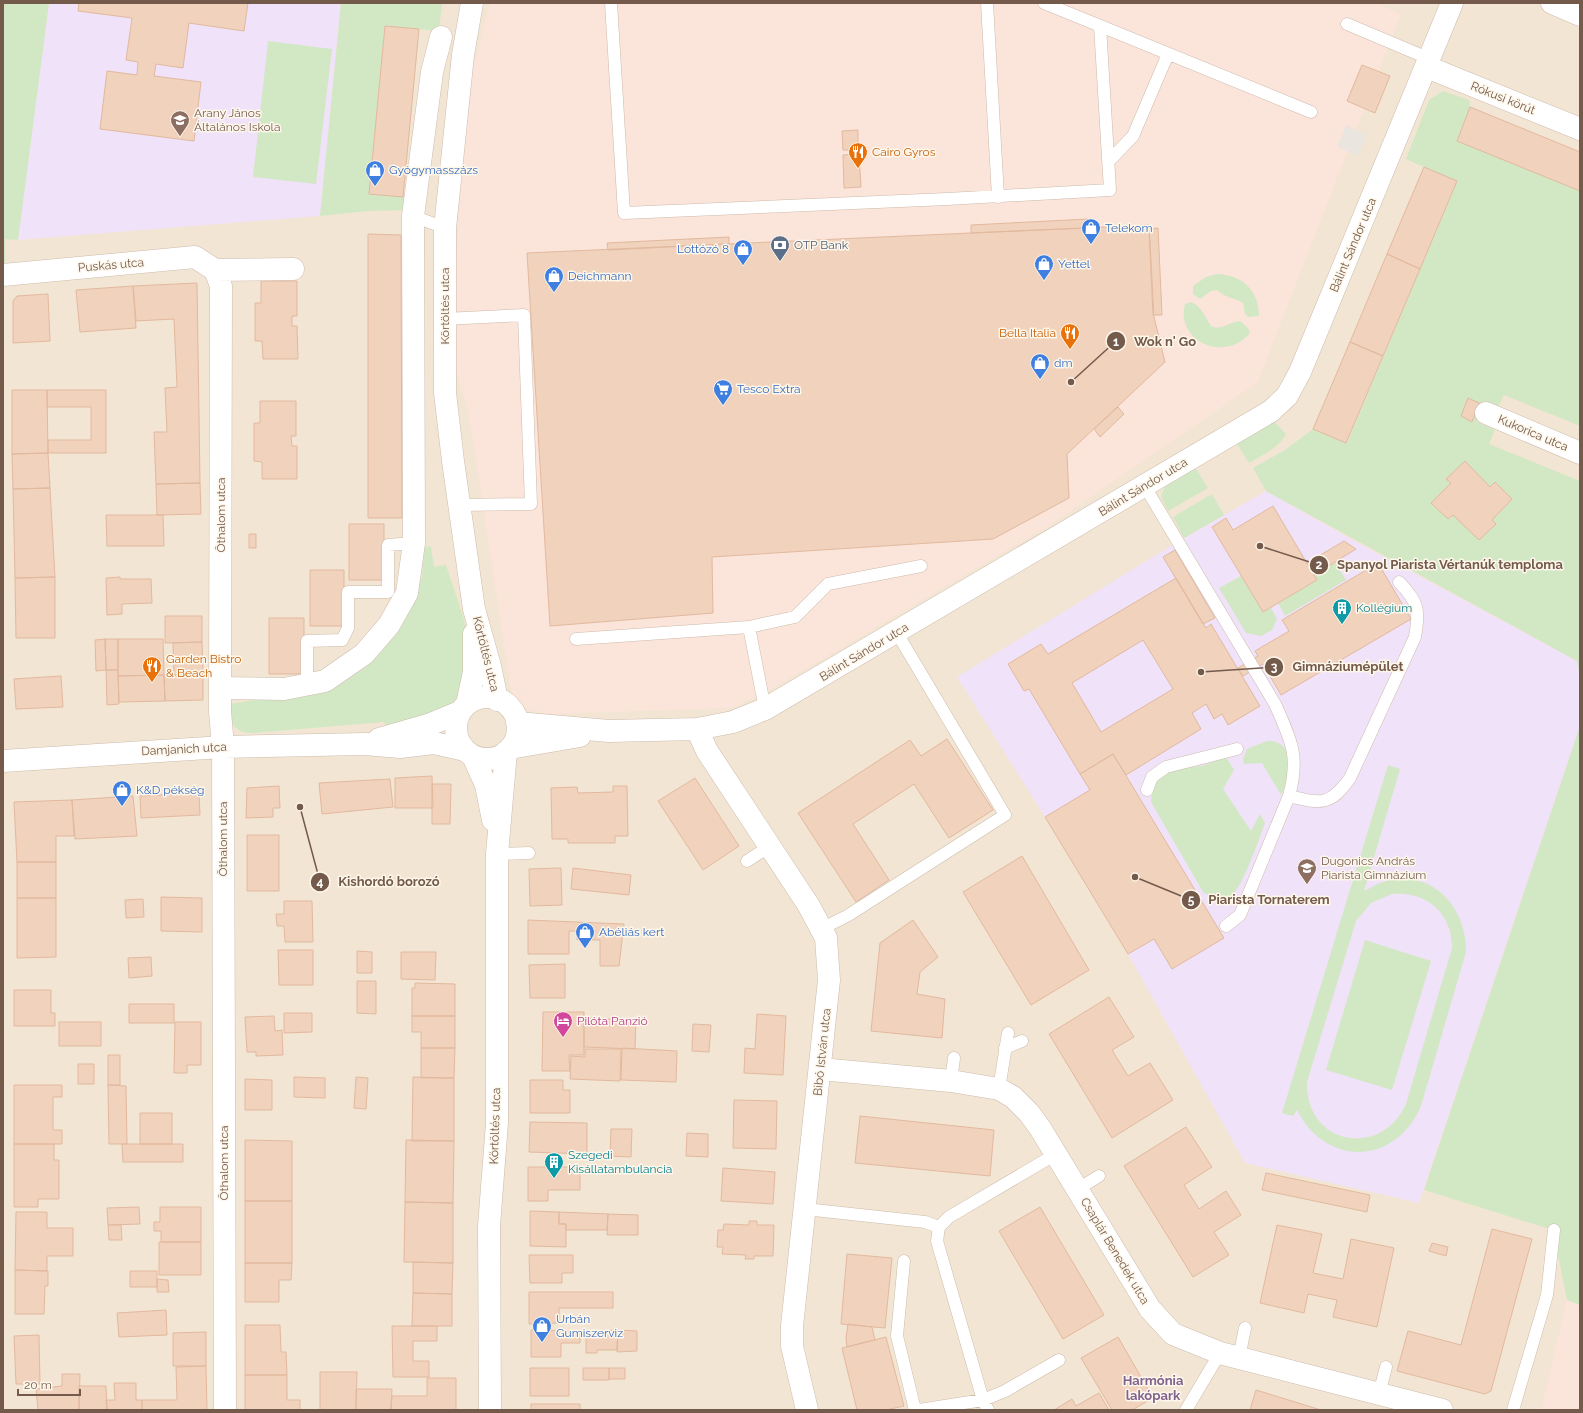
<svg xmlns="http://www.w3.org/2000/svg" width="1583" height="1413" font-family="Raleway,sans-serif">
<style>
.residential{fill:#f3e5d3}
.commercial{fill:#fbe4d9}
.industrial{fill:#ebe5df}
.education{fill:#f0e2f8}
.green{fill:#d2e8c4;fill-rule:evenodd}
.building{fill:#f0d2bd;stroke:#e2b99e;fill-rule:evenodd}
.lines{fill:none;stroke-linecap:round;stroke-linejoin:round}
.service-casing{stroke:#cdbbac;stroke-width:13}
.minor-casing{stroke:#cdbbac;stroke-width:23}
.secondary-casing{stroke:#d1bdac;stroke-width:23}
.service{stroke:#fff;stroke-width:12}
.minor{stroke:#fff;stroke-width:22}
.secondary{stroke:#fff;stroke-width:22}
.labels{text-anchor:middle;stroke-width:3;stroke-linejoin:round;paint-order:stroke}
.street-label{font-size:12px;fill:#735a4b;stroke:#fef7eb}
.education-label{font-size:12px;fill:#785e54;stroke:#fef7eb;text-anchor:start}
.food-label{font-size:12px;fill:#c56008;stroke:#fef7eb;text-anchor:start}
.shop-label{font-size:12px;fill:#366cbe;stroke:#fef7eb;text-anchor:start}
.service-label{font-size:12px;fill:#4e5e75;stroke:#fef7eb;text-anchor:start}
.culture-label{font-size:12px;fill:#0d838f;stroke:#fef7eb;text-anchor:start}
.hotel-label{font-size:12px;fill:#b23c85;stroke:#fef7eb;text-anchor:start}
.neighbourhood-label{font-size:13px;font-weight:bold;fill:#81638f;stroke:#fef7eb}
.leader{fill:none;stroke:#735a4b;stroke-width:1.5}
.callout-dot{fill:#735a4b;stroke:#fef7eb;stroke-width:1.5}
.mark-label{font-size:12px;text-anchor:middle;font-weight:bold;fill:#fff}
.callout-label{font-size:13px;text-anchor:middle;font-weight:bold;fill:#735a4b;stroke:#fef7eb;stroke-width:3;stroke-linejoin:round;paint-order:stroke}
</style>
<rect width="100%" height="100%" fill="#fbf3e5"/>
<path class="residential" d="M3 3H1580V1410H3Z"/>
<path class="commercial" d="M490 3H1375L1401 14 1258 382 1050 525 775 687 732 708 550 714 530 711 518 702 511 691 469 414 457 375 455 291 460 187 471 77Z
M1567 1300 1580 1305V1410H1541Z"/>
<path class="industrial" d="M1346 125 1367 135 1358 156 1337 147Z"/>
<path class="education" d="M49 3H341L320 216 18 240Z
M1266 491 1360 544 1577 661 1580 675V726L1419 1203 1245 1163 1128 954 1045 817 957 677 1184 538Z"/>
<path class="green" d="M3 3H49L18 240 5 239V263H3Z
M341 3H442L439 31 385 26 369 194 406 197V210L368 211 320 216Z
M268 41 332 49 316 184 253 177Z
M1443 91 1469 100 1470 107 1457 141 1580 191V426L1504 395 1497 409 1485 404 1477 422 1495 430 1489 444 1580 481V675L1577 661 1266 491 1253 468 1285 450 1313 429 1347 443 1457 182 1406 159 1429 100Z
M1217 274C1242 275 1259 290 1259 316L1248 317 1245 314 1243 303C1233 297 1227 299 1217 290L1211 291 1200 299 1193 294V286L1206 277Z
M1191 302C1203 307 1204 316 1211 326 1221 331 1229 322 1240 321L1248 328 1250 333C1224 364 1175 340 1185 304Z
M1274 421 1286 434C1279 448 1262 455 1249 463L1237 444Z
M1195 467 1208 488 1168 511 1161 497C1165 480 1181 475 1195 467Z
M1212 494 1224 515 1184 538 1173 517Z
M431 546 434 567 446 565 464 619 469 657 462 691 449 709 387 728 384 722 253 733C239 734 234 727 227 716L231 704 338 685 369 665 392 639 411 610 422 577 424 547Z
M1335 562 1346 580 1285 616 1278 603 1317 580 1314 575Z
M1241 576 1263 612 1271 608 1277 619 1272 630 1261 636 1246 633 1219 588Z
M1580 726V1305L1567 1300 1553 1230 1424 1190Z
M1267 741C1297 740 1290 778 1281 795L1262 763 1244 764 1243 759 1247 749Z
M1226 757 1234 770 1223 789 1251 831 1260 814 1265 823C1260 837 1242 888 1232 895 1223 901 1211 898 1203 892L1151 802C1153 770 1171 770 1199 766 1208 765 1217 760 1226 757Z
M1388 765 1400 769 1364 891C1371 888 1378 883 1386 881 1433 869 1467 908 1466 952L1421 1106C1396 1165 1326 1168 1297 1110L1293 1116 1282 1113ZM1392 894C1427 891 1452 913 1452 948L1406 1104C1380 1160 1305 1144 1307 1082L1356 921 1371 903Z
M1365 940 1431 961 1392 1090 1326 1070Z"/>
<path class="building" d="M79 3H248L244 31 189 23 183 68 156 64 154 76 201 82 194 141 100 129 107 71 137 75 138 62 126 60 132 18 78 11Z
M385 26 419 29 403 197 369 194Z
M1362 65 1390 76 1375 113 1347 101Z
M1470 107 1580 152V191L1457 141Z
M858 130V150H843L842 131Z
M859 154 861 187 844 188 843 155Z
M1424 167 1457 181 1420 269 1387 254Z
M1088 219 1089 228 971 233V225Z
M1149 225 1154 317 1165 362 1067 454 1069 498 993 539 712 557 713 613 550 626 527 253Z
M1158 228 1162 315H1153L1149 229Z
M368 234 401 235 402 518H368Z
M729 237V244L608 250 607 243Z
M1387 254 1420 269 1383 356 1350 342Z
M261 281H297V316H292V326H297L298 359H263L262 341H255V303H261Z
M197 283 200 483 156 484 154 432H167L165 388 177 387 174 319 136 321 133 286Z
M133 286 136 328 80 332 76 290Z
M48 294 50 341 13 343V301L17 296Z
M1350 342 1383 356 1346 443 1313 429Z
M12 390H47L48 453 12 454Z
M47 390H106V453H48V440H91V407H47Z
M1468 398 1479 403 1472 422 1461 416Z
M260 401H296V436H291L292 446H297V479H262V462L254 461V423H260Z
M1118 407 1124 414 1100 437 1094 429Z
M48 453 50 488 13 489 12 454Z
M1465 461 1490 487 1495 482 1512 499 1492 520 1496 524 1479 540 1453 515 1448 519 1431 503 1451 483 1446 479Z
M200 483 201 514 157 515 156 484Z
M50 488 55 577 15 578 13 489Z
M1273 506 1317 580 1263 612 1212 527 1226 518 1233 530Z
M106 515H163L164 546H107Z
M349 524H384V580H349Z
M249 534H256V548H249Z
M1344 541 1356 549 1314 575 1307 563Z
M1175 550 1215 618 1203 624 1163 557Z
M1378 563 1411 619 1281 695 1263 664 1243 676 1238 668 1258 656 1255 651 1289 631 1282 620Z
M310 570H344V626H310Z
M55 577V638H16L15 578Z
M120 577V579H151L152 603 122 604V614L107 615 106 578Z
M1176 578 1206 628 1211 624 1260 706 1228 725 1222 714 1214 719 1206 704 1192 713 1201 729 1126 775 1113 754 1080 774 1029 689 1024 691 1008 664 1041 644 1048 654ZM1143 640 1173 689 1101 732 1072 683Z
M165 616H202V642L165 643Z
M269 618H304V674H269Z
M105 639 106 670 96 671 95 640Z
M105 639H118V670H106Z
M118 639H163L164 675 118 676Z
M202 642 203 674 174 675 173 643Z
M106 670H118L119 704 107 705Z
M203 674V700L165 701 164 675Z
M164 675 165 701 119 702 118 676Z
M61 676 63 707 16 709 14 679Z
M947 739 993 810 949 838 914 784 853 824 889 880 856 902 798 813 910 740 921 756Z
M1113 754 1224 938 1172 969 1154 939 1128 954 1045 817 1090 790 1080 774Z
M432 776 433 808H395V778Z
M695 778 739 846 703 870 658 801Z
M390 779 393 807 322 814 319 783Z
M432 784H451L450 824H432Z
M279 786 280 808H273V817L246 818 247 788Z
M613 786H627L628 836H615V843H568V839H552L551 788 577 787 578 793 613 792Z
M199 793 200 815 141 818 140 796Z
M133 796 137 836 75 839 72 800Z
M72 800 74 836H56V862H17L14 802Z
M247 835H279V891H247Z
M1022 856 1089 970 1031 1005 963 892Z
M17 862H56V898H17Z
M561 868 562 905 530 906 529 869Z
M573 868 631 875 629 895 571 889Z
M161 897 202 898V932L161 931Z
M17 898H56V957L17 958Z
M143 899 144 917 126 918 125 900Z
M284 901H312L313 942H285L284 926H277L276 914H284Z
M528 920 624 924 619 966H600V940H577V931H569V954H528Z
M913 920 938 957 920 972 917 994 945 999 942 1038 871 1031 880 943Z
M278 950H313V985H279Z
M357 951 372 952V973H357Z
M401 952H436L435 980 401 979Z
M151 957 152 976 129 978 128 958Z
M565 964V998H530L529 965Z
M357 981H376V1014L357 1013Z
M415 983 455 984V1016H412V988H415Z
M14 990H51V1013H55V1026H14Z
M1109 997 1134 1037 1112 1050 1128 1076 1150 1063 1173 1100 1112 1138 1049 1034Z
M129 1004H174V1023H129Z
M543 1012H584V1055H569L570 1071H542Z
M284 1013H312V1032L284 1033Z
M757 1014 786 1016 783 1075 744 1073 745 1048 755 1049Z
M274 1016 275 1031 282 1030 283 1055 256 1056V1052H247L245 1017Z
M412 1016H455V1048H421V1032H412Z
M584 1018 636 1020 635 1049 584 1047Z
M59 1022H101V1046H59Z
M175 1022H201V1065H187V1073H174Z
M693 1024 711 1025 709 1052 692 1051Z
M421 1048H455L454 1078H421Z
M622 1048 677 1051 676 1082 621 1080Z
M585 1049H621L620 1081 570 1079 571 1056 585 1057Z
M108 1055H120V1085H108Z
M78 1064H94V1084H78Z
M294 1077 325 1078V1098L294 1097Z
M356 1077 368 1078 366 1109 354 1108Z
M413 1077 454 1078V1141H412Z
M245 1079 272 1080V1110H245Z
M530 1080H563V1090H570V1113H530Z
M14 1085H62V1097H53V1130H62V1144H14Z
M108 1085 126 1086 127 1144H109Z
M734 1100 777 1101 776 1149 733 1148Z
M140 1113H172V1144H140Z
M860 1116 994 1130 990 1176 855 1163Z
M530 1122 587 1123V1154L529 1152Z
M1186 1127 1212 1167 1184 1185 1199 1209 1226 1191 1241 1215 1214 1232 1229 1255 1193 1277 1124 1166Z
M611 1129H632L631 1157 610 1156Z
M687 1133 708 1134V1157L686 1156Z
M245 1140 292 1141V1201H245Z
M406 1140 454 1141 453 1203 405 1202Z
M14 1144H54V1160H59V1199H38V1207H14Z
M122 1144H183V1162H123Z
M528 1167H580V1190H548V1201H528Z
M723 1168 775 1172 773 1204 721 1201Z
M1266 1173 1370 1195 1367 1212 1262 1190Z
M245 1201H292V1263H245Z
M405 1202 453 1203V1263L404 1262Z
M139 1207 140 1224 108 1225 107 1208Z
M160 1207H201V1242H161V1231H154V1222H160Z
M1040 1207 1104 1315 1063 1339 999 1231Z
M530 1211 559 1212V1224H566V1247L530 1246Z
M16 1212H47V1228H73V1256H47V1271L15 1270Z
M559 1212 608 1214 607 1230H566V1224H559Z
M608 1214 638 1215V1235H607Z
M749 1221H757V1225H774L773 1256H754V1259H745L746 1255 722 1254 723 1247H717L718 1230H723L724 1224 749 1225Z
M108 1225H121L122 1240H109Z
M1277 1225 1322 1234 1313 1273 1343 1279 1351 1239 1394 1248 1377 1327 1333 1317 1337 1300 1308 1294 1304 1313 1260 1303Z
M1492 1229 1532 1239 1491 1391 1485 1394 1397 1371 1408 1331 1461 1345Z
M159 1242H201V1275H159Z
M1432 1243 1448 1247 1446 1256 1429 1251Z
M847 1254 892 1258 885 1328 841 1324Z
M529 1255H573V1273H562V1283H530Z
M413 1262 453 1263 452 1294 413 1293Z
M245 1263H292L291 1280H279V1302H245Z
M15 1270 48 1271V1286H45L44 1314H15Z
M130 1271H157V1287H130Z
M157 1279 168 1280 169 1292H157Z
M529 1292H613V1308H559V1323L529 1324Z
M413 1293 452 1294V1326H412Z
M166 1310 167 1335 119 1337 117 1313Z
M848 1324 872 1327 875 1340 847 1347 846 1338Z
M245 1325H280L281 1352H286L287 1375H245Z
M392 1326H437V1341H413V1361H429V1377H393Z
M531 1330 580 1331V1343H561V1357H531Z
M618 1330 617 1350H597V1353H586V1331Z
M618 1330 637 1331V1351L617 1352Z
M206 1332V1366H173V1333Z
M39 1335 40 1384H16L14 1336Z
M886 1337 904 1406 886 1410H857L842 1348Z
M1118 1337 1153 1398 1132 1410H1112L1081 1358Z
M206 1366 207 1410H142V1400H177L176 1367Z
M530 1368H569V1396H530Z
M583 1368H609V1380H583Z
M609 1368H625V1379H609Z
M320 1372H357L356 1410H320Z
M62 1374H80L79 1410H38L36 1389 62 1386Z
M245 1375H287V1400H300V1410H245Z
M427 1378H456V1410H391L392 1396H427Z
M114 1383H136V1400H142V1410H107L106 1400H115Z
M79 1386H106L107 1410H79Z
M356 1389H392L391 1410H356Z
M1256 1390 1321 1410H1250Z
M1099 1393 1109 1410H1054L1072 1399 1076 1406Z
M531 1404H580V1410H531Z"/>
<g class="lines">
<g class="service-casing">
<path id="service" d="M611 3 624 213 947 199 1110 190 1100 26
M987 3 998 197
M1044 3 1311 112
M1347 24 1430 59
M1109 161 1133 136 1168 54
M413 216 445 228
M444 319 524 315 531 504 459 505
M1144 485 1275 704C1291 740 1300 756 1289 796L1240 915 1226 926
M749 627 765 709
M576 639 749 627 795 617 828 584 921 566
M307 685V641L342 640 348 628V592H388V545L414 543
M1147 790 1152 777 1166 767 1237 749
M1289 796C1321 804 1330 806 1350 778L1415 637C1420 609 1418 602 1399 582
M497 854 529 853
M747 861 770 846
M821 929 847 916 1005 815 897 633
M1005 1048 1022 1041
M951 1081 954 1058
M999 1089 1008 1033
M1078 1189 1099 1176
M805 1209 925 1222 939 1227
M904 1261 897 1336 915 1410
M1239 1358 1245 1328
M1379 1394 1386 1367
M919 1410 983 1400 1005 1391 1059 1360
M988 1410 983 1400 937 1241 939 1227 949 1217 1056 1154
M1186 1410 1220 1353
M1513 1410 1547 1295 1554 1230"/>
</g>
<g class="minor-casing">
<path id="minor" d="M472 3 463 55 445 228V393L453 461 474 609 490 666 497 700
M1427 67 1580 129
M215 270 221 286 220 711 223 747 225 1410
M215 270 293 269
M3 275 195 257 215 270
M1486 413 1580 453
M220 688 284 689 325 681 364 654 389 625 407 593 414 543 413 216 432 72 441 37
M456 728a31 31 0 1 1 62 0a31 31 0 1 1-62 0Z
M467 704 474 672V634
M517 723 609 731 697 729 733 722 765 709 1271 411 1287 396 1300 372 1452 3
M697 729 707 751 809 906 826 938 829 980 792 1326V1346L807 1410
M379 739 431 724 460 712
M510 748 580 736
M473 756 486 785 493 820
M3 761 223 747 365 744 400 747 434 743 465 750
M820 1069 951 1081 999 1089 1013 1097 1029 1113 1040 1128 1150 1309 1173 1334 1220 1353 1442 1410
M490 1410 489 1226 497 1123V854L506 752"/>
</g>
<g class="secondary-casing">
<path id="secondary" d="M1552 3 1580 15"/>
</g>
<use href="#service" class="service"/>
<use href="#minor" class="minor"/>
<use href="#secondary" class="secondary"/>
</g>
<defs>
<g id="school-pin" transform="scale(1)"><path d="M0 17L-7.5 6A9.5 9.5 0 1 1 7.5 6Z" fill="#8d6e63" stroke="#fef7eb"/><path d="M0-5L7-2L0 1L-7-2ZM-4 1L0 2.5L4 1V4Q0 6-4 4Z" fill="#fff"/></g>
<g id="restaurant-pin" transform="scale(1)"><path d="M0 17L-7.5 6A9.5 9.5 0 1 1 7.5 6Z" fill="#e8710a" stroke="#fef7eb"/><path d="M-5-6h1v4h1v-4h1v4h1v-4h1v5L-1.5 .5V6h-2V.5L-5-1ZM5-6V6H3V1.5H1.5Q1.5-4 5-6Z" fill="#fff"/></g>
<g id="shop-pin" transform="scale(1)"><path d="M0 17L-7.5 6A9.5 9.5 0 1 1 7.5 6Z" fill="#3f7fe0" stroke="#fef7eb"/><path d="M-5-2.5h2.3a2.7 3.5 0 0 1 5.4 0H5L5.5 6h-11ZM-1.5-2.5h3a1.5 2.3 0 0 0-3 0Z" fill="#fff"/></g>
<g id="bank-pin" transform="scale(1)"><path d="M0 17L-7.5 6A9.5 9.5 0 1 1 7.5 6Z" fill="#5c6f8a" stroke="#fef7eb"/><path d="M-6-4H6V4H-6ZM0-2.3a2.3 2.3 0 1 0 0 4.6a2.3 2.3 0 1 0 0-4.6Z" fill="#fff"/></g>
<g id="supermarket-pin" transform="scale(1)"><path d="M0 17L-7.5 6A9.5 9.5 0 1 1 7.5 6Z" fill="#3f7fe0" stroke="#fef7eb"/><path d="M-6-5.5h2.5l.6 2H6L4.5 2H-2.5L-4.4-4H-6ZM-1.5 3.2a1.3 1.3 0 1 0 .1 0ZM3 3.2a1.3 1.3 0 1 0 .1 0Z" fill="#fff"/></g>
<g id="building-pin" transform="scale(1)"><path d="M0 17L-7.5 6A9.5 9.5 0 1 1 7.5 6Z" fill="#0f9aa8" stroke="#fef7eb"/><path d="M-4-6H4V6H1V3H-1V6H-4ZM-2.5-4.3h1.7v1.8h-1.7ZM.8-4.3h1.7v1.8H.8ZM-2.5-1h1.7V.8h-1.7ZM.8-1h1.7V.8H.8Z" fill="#fff"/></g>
<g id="hotel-pin" transform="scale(1)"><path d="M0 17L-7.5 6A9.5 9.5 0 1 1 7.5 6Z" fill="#d1479c" stroke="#fef7eb"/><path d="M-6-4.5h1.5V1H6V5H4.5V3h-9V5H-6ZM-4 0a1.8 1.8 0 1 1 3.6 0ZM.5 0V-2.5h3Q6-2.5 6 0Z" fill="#fff"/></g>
</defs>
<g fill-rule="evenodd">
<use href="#school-pin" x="180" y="120"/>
<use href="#restaurant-pin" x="858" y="152"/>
<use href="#shop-pin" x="375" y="170"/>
<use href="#shop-pin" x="1091" y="228"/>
<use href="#bank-pin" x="780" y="245"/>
<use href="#shop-pin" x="743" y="249"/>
<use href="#shop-pin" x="1044" y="264"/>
<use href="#shop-pin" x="554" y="276"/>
<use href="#restaurant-pin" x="1070" y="333"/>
<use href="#shop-pin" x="1040" y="363"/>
<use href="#supermarket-pin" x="723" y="389"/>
<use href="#building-pin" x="1342" y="608"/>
<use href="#restaurant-pin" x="152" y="666"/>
<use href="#shop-pin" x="122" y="790"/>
<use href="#school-pin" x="1307" y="868"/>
<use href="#shop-pin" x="585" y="932"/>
<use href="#hotel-pin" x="563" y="1021"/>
<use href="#building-pin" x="554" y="1162"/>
<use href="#shop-pin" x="542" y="1326"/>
</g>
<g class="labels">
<g class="street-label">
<text transform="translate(1503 98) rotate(22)" y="4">Rókusi körút</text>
<text transform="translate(1353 245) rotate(-67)" y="4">Bálint Sándor utca</text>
<text transform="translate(111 265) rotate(-5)" y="4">Puskás utca</text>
<text transform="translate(445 306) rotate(-90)" y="4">Körtöltés utca</text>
<text transform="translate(1533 433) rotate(23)" y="4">Kukorica utca</text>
<text transform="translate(1143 487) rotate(-31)" y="4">Bálint Sándor utca</text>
<text transform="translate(221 515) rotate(-90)" y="4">Öthalom utca</text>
<text transform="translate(864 652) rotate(-31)" y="4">Bálint Sándor utca</text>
<text transform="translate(486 654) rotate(76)" y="4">Körtöltés utca</text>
<text transform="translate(184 749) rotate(-3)" y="4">Damjanich utca</text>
<text transform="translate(223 839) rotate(-90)" y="4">Öthalom utca</text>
<text transform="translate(822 1052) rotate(-84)" y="4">Bibó István utca</text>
<text transform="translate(495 1126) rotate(-88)" y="4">Körtöltés utca</text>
<text transform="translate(224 1163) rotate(-90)" y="4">Öthalom utca</text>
<text transform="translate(1115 1251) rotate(59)" y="4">Csaplár Benedek utca</text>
</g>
<g class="education-label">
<text x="194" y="117">Arany János<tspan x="194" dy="14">Általános Iskola</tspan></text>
<text x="1321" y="865">Dugonics András<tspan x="1321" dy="14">Piarista Gimnázium</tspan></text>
</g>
<g class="food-label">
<text x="872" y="156">Cairo Gyros</text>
<text x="1056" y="337" text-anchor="end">Bella Italia</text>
<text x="166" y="663">Garden Bistro<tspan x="166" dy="14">&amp; Beach</tspan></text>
</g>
<g class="shop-label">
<text x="389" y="174">Gyógymasszázs</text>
<text x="1105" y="232">Telekom</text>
<text x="729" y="253" text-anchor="end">Lottózó 8</text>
<text x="1058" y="268">Yettel</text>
<text x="568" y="280">Deichmann</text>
<text x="1054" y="367">dm</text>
<text x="737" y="393">Tesco Extra</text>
<text x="136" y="794">K&amp;D pékség</text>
<text x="599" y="936">Abéliás kert</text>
<text x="556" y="1323">Urbán<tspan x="556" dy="14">Gumiszerviz</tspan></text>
</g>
<g class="service-label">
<text x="794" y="249">OTP Bank</text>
</g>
<g class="culture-label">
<text x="1356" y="612">Kollégium</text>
<text x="568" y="1159">Szegedi<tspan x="568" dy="14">Kisállatambulancia</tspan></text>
</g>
<g class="hotel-label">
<text x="577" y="1025">Pilóta Panzió</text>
</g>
<g class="neighbourhood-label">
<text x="1153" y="1385">Harmónia<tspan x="1153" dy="15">lakópark</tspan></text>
</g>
</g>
<path class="leader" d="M1071 382L1116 341M1260 546L1319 565M1201 672L1274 667M300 807L320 882M1135 877L1191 900"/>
<g class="callout-dot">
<circle cx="1071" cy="382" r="4"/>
<circle cx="1260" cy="546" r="4"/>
<circle cx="1201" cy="672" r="4"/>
<circle cx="300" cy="807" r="4"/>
<circle cx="1135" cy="877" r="4"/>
<circle cx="1116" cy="341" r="10"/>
<circle cx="1319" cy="565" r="10"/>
<circle cx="1274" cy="667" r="10"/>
<circle cx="320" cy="882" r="10"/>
<circle cx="1191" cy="900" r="10"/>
</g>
<g class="mark-label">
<text x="1116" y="346">1</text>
<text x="1319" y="569">2</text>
<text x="1274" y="671">3</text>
<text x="320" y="886">4</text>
<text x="1191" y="904">5</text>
</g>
<g class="callout-label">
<text x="1165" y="346">Wok n' Go</text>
<text x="1450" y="569">Spanyol Piarista Vértanúk temploma</text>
<text x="1348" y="671">Gimnáziumépület</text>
<text x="389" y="886">Kishordó borozó</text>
<text x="1269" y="904">Piarista Tornaterem</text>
</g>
<rect width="1583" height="1413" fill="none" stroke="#735a4b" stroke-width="8"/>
<path d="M18 1389v6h62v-6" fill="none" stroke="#735a4b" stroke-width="2"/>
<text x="24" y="1389" font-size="12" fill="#735a4b" stroke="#fef7eb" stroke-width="3" paint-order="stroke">20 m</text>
</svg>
